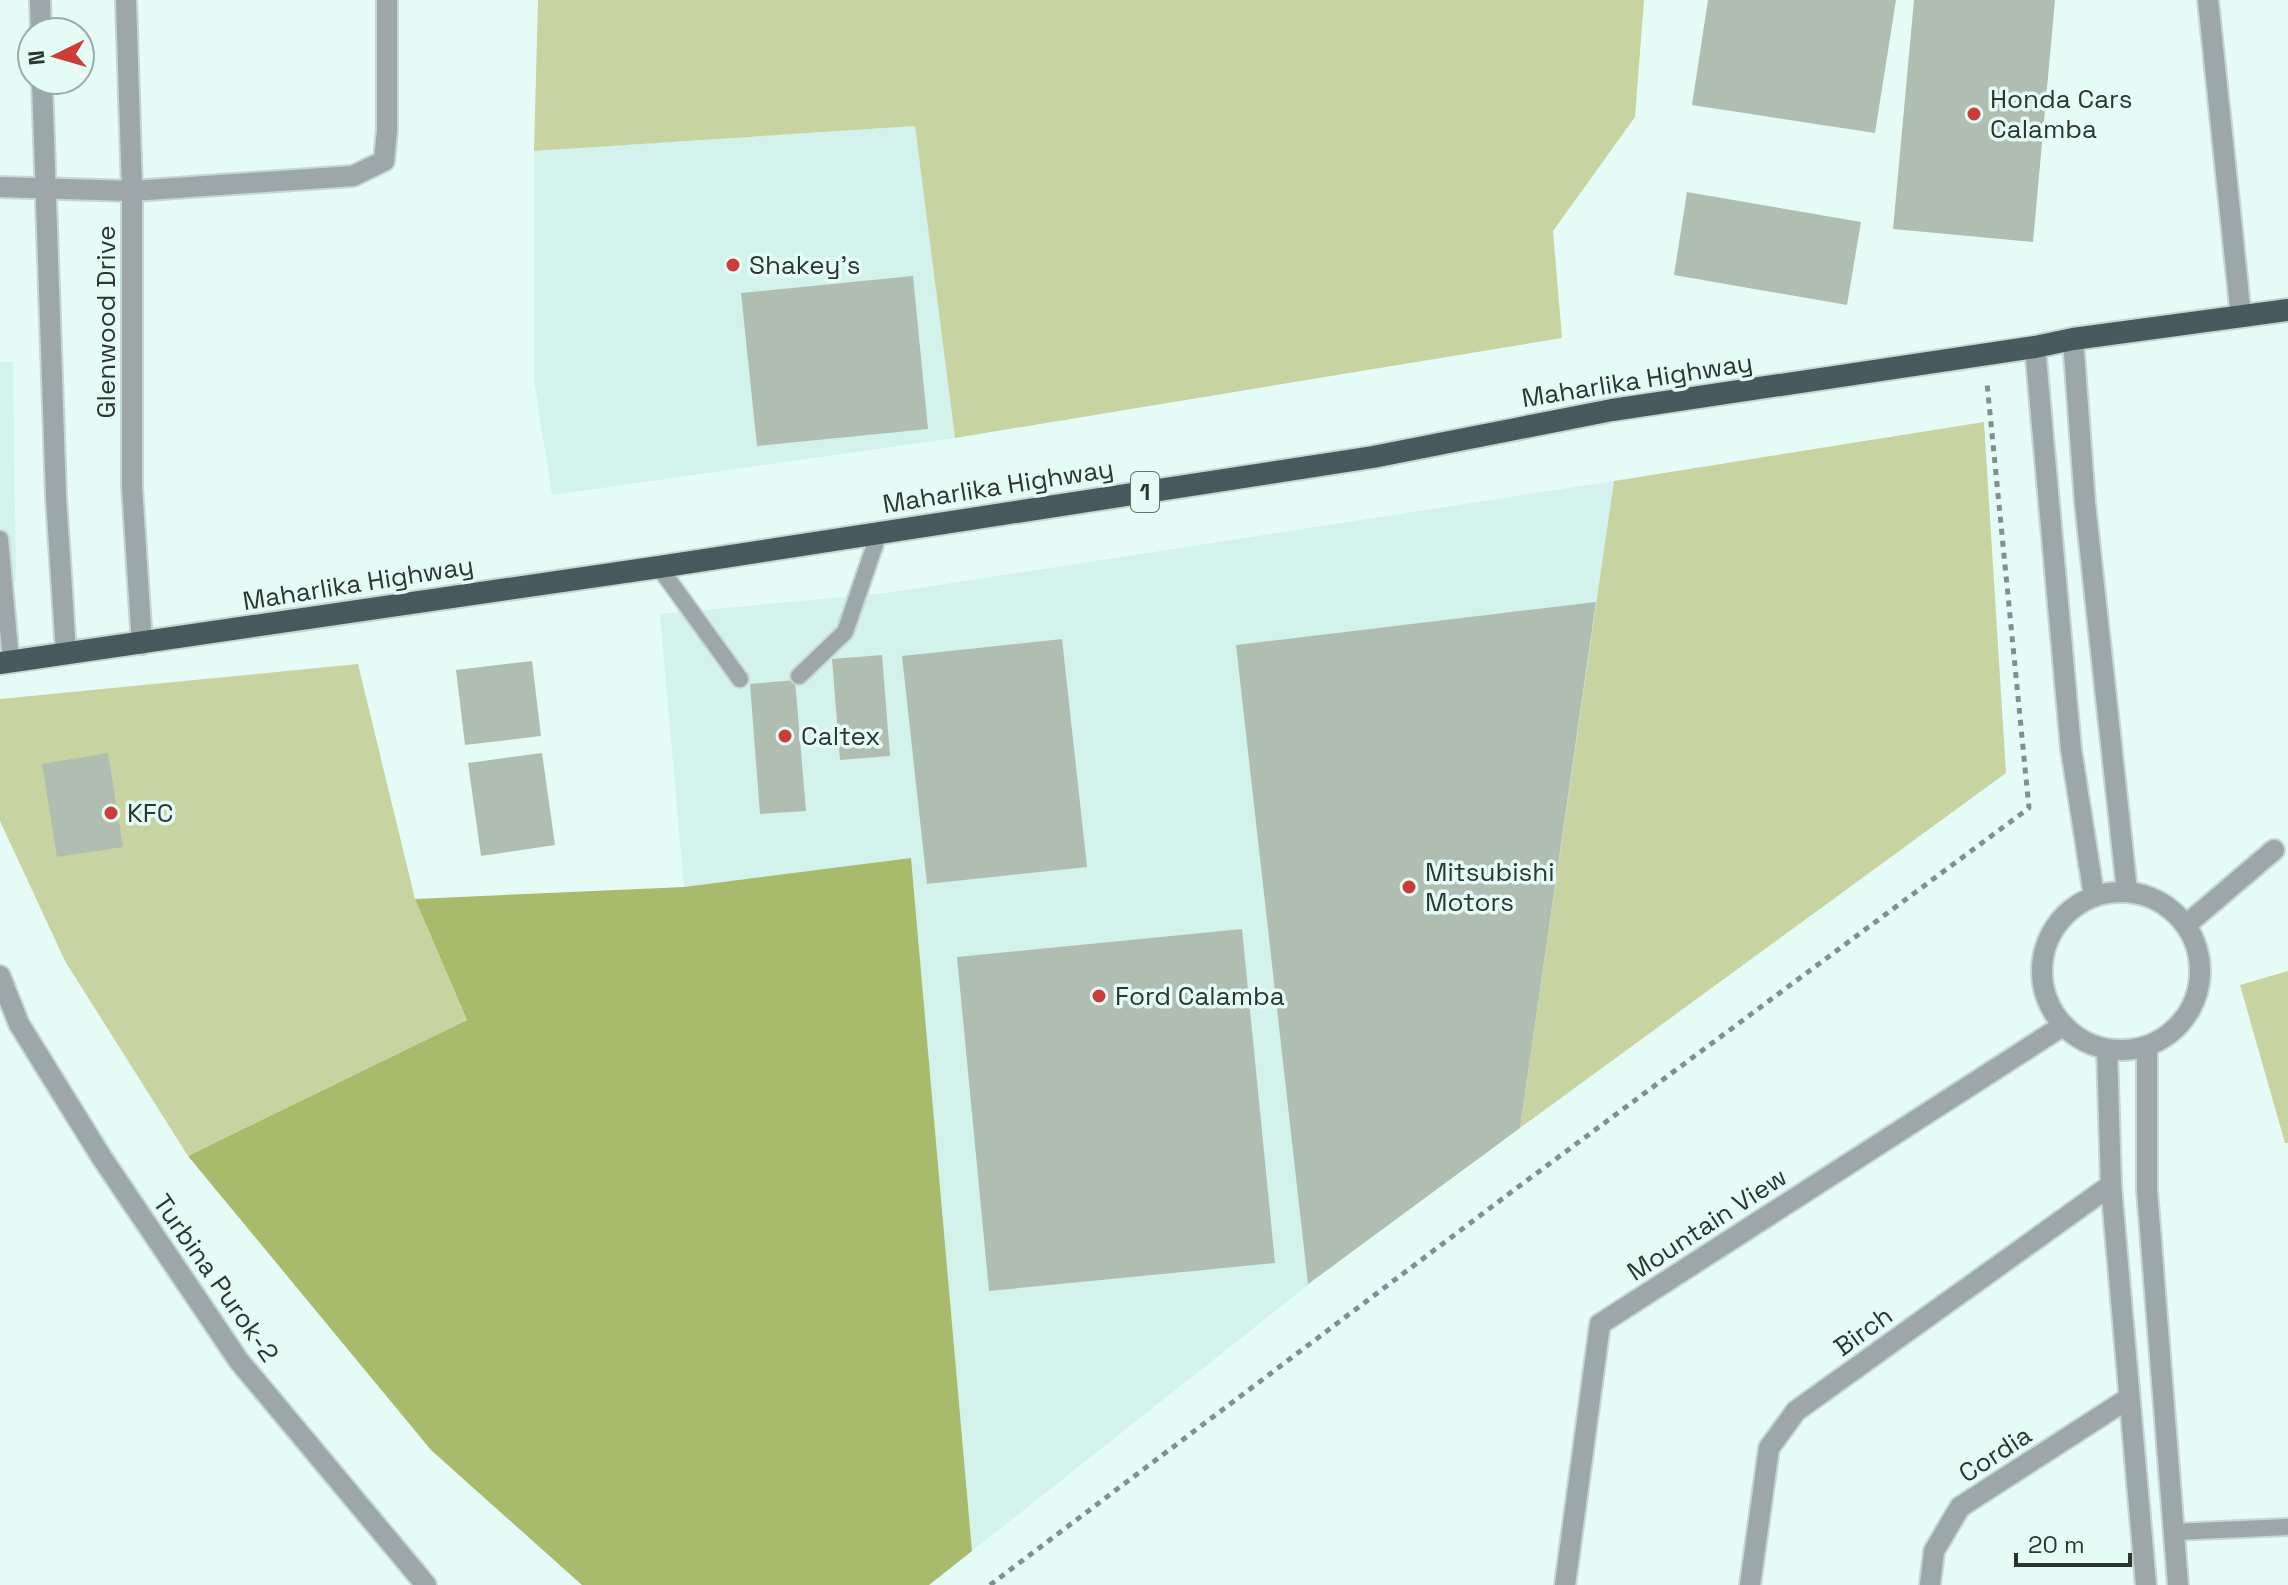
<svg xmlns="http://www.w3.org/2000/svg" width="2288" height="1585" font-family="'Space Grotesk',sans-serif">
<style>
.built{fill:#d3f2eb}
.green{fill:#c7d4a1}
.forest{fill:#a8ba6b}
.building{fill:#b0beb2}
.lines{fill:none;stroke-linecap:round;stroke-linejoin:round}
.service-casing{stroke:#c4d7d3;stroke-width:20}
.minor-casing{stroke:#c4d7d3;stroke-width:24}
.trunk-casing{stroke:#c4d7d3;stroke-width:26}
.path{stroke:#82908d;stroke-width:5;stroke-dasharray:6 6;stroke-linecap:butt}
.service{stroke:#9da6a8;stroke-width:16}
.minor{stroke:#9da6a8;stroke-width:20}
.trunk{stroke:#485a5e;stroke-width:22}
.poi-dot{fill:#cb3d3a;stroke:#e5fbf6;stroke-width:3}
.labels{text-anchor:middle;stroke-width:7;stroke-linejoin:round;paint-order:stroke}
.shield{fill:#e5fbf6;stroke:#64706e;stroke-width:2}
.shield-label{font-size:24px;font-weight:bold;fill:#2d3533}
.poi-label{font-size:26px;fill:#2d3533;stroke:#e5fbf6;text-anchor:start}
.street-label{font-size:26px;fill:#2d3533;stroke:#e5fbf6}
</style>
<rect width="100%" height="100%" fill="#e5fbf6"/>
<path class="built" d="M915 126 955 438 552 495 534 380V151Z
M0 362H13L16 582 0 584Z
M1614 481 1520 1128 1308 1285 972 1551 911 859 684 887 660 614 887 593Z"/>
<path class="green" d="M538 0H1644L1635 117 1553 231 1562 338 955 438 915 126 534 151Z
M1984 422 2006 773 1520 1128 1614 481Z
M358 664 415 899 467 1020 188 1156 65 961 0 821V699Z
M2288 971V1143H2285L2240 985Z"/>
<path class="forest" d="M911 858 972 1551 929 1585H582L431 1450 188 1156 467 1020 415 899 684 887Z"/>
<path class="building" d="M1708 0H1896L1875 133 1692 105Z
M1914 0H2055L2033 242 1893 229Z
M1687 192 1861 222 1847 305 1674 275Z
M913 276 928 429 757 446 741 293Z
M1596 602 1520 1128 1308 1284 1236 645Z
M1062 639 1087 867 927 884 902 656Z
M882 655 890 756 840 760 832 659Z
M532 661 541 736 465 745 456 670Z
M795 680 806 811 760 814 750 684Z
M108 753 123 847 57 857 42 764Z
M542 753 555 845 481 856 468 763Z
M1242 929 1275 1263 989 1291 957 957Z"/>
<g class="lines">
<g class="service-casing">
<path id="service" d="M0 539 11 662
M659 567 740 679
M799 676 845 632 879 533
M2173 1532 2288 1527"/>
</g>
<g class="minor-casing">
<path id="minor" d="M40 0 41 32
M126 0 132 191V487L142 644
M2208 0 2241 317
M42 80 56 497 66 654
M0 187 132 191 353 176 384 161 387 130V0
M2073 339 2085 503 2127 891
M2035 347 2071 749 2094 896
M2042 971a79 79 0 1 1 158 0a79 79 0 1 1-158 0Z
M2186 925 2274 850
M0 976 19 1024 102 1158 239 1361 426 1585
M2147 1046V1190L2178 1585
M2107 1049 2111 1185 2146 1585
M1565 1585 1600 1324 2064 1025
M1750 1585 1769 1448 1796 1411 2111 1185
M1930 1585 1934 1551 1960 1507 2129 1398"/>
</g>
<g class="trunk-casing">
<path id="trunk" d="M0 663 659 567 1373 457 1612 410 2035 347 2073 339 2288 310"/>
</g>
<path class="path" d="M990 1585 1510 1193 2029 808 1987 383"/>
<use href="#service" class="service"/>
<use href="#minor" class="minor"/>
<use href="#trunk" class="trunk"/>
</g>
<g class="poi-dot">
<circle cx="1974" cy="114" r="8"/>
<circle cx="733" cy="265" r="8"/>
<circle cx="785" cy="736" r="8"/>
<circle cx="111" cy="813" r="8"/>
<circle cx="1409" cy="887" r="8"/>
<circle cx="1099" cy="996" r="8"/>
</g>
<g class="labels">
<rect class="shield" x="1131" y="472" width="28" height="40" rx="6"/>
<g class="shield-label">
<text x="1145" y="500">1</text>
</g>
<g class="poi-label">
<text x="1990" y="108">Honda Cars<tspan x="1990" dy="30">Calamba</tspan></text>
<text x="749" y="274">Shakey's</text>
<text x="801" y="745">Caltex</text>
<text x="127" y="822">KFC</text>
<text x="1425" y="881">Mitsubishi<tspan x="1425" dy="30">Motors</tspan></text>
<text x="1115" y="1005">Ford Calamba</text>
</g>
<g class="street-label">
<text transform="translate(106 322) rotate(-90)" y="9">Glenwood Drive</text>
<text transform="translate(1637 380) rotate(-9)" y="9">Maharlika Highway</text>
<text transform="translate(998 486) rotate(-9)" y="9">Maharlika Highway</text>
<text transform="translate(358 583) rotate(-9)" y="9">Maharlika Highway</text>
<text transform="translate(1707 1224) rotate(-33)" y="9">Mountain View</text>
<text transform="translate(216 1278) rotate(55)" y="9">Turbina Purok-2</text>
<text transform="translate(1863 1331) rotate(-36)" y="9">Birch</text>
<text transform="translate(1995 1454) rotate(-33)" y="9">Cordia</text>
</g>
</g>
<g transform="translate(56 56) rotate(265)"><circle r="38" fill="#e5fbf6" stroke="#9baca8" stroke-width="2"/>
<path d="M0-6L14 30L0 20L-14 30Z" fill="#cb3d3a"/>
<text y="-12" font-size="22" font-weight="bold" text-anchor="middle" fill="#2d3533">N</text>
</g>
<path d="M2016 1553v12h114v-12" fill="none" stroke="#2d3533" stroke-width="4"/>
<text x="2028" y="1553" font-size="24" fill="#2d3533" stroke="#e5fbf6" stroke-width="6" paint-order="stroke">20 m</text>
</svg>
